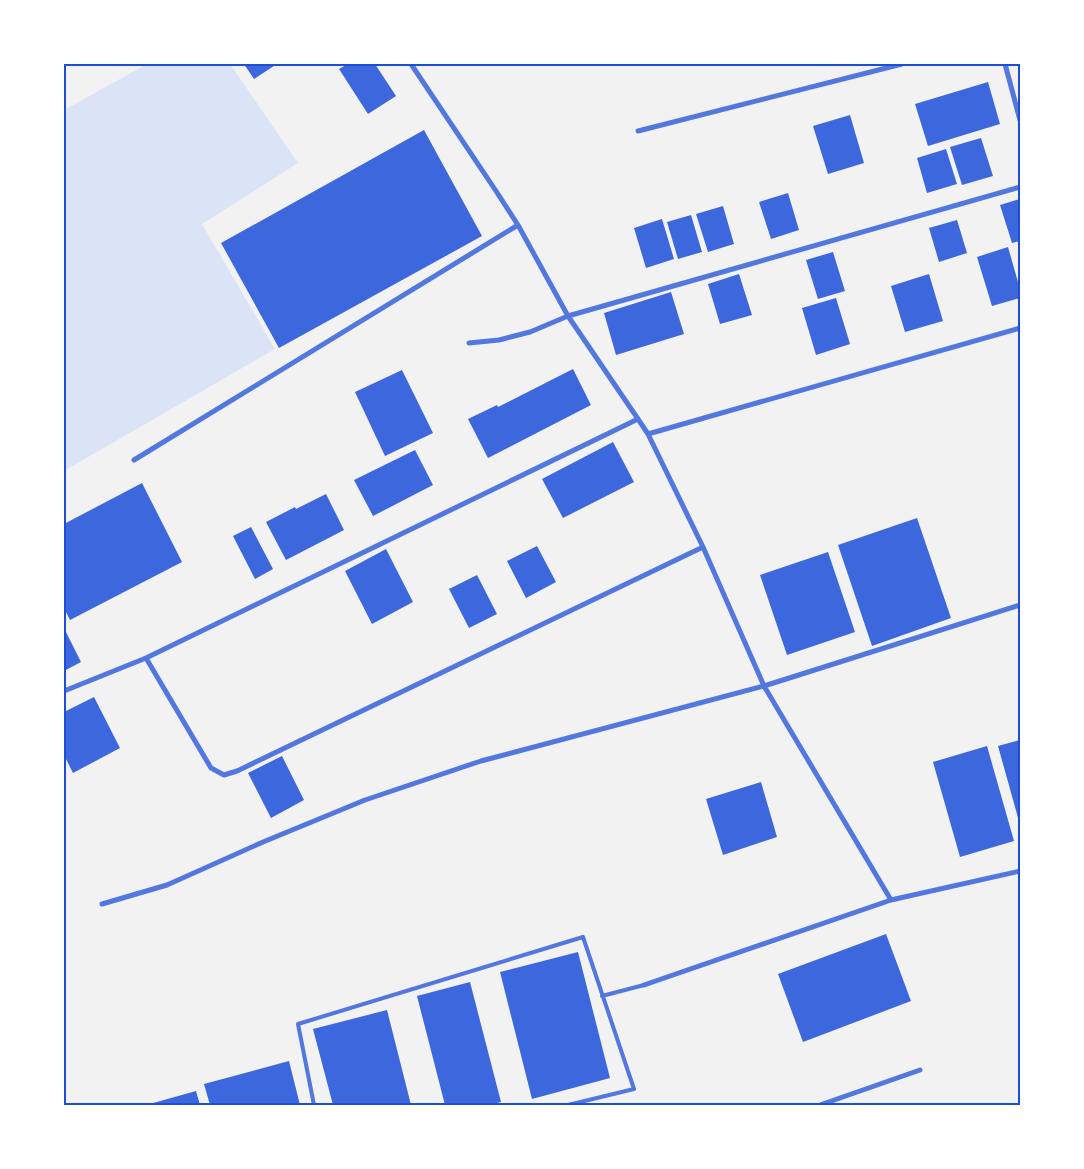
<svg xmlns="http://www.w3.org/2000/svg" width="1084" height="1169" font-family="'IBM Plex Sans',sans-serif">
<style>
.green{fill:#dbe4f7}
.building{fill:#3d67dc}
.lines{fill:none;stroke-linecap:round;stroke-linejoin:round}
.service{stroke:#5277de;stroke-width:4}
.minor{stroke:#5277de;stroke-width:5}
.neatline{fill:none;stroke:#1d4ed8;stroke-width:2}
</style>
<rect width="100%" height="100%" fill="#f2f2f2"/>
<path class="green" d="M147 64H230L298 163 202 224 275 349 64 471V110Z"/>
<path class="building" d="M244 64H277L254 79Z
M348 64H375L396 96 368 114 339 69Z
M988 82 1000 124 928 146 915 104Z
M850 115 864 163 828 174 813 126Z
M424 130 482 236 279 348 221 243Z
M981 138 993 176 962 185 950 147Z
M946 149 957 184 927 193 917 158Z
M788 193 799 230 771 239 759 202Z
M1020 199V241L1012 243 1000 205Z
M723 206 734 244 708 252 696 214Z
M691 215 702 252 678 259 667 222Z
M662 219 674 259 646 268 634 228Z
M957 220 967 253 939 262 929 228Z
M1008 247 1020 289V298L992 306 977 257Z
M833 252 845 291 818 299 806 260Z
M739 274 752 315 720 324 708 284Z
M929 274 943 321 905 332 891 286Z
M671 292 684 334 616 355 604 313Z
M836 298 850 344 816 355 802 308Z
M573 369 591 405 488 458 468 419 497 405 498 407Z
M402 370 433 433 385 456 355 392Z
M613 442 634 482 563 518 542 479Z
M415 450 433 485 373 516 354 480Z
M142 483 182 562 70 620 64 608V524Z
M326 494 344 530 286 560 266 522 295 507 296 509Z
M917 518 951 618 872 646 838 545Z
M251 527 273 569 255 579 233 536Z
M537 546 556 582 526 598 507 561Z
M386 549 413 602 372 624 345 571Z
M828 552 855 632 787 655 760 575Z
M477 575 497 614 469 628 449 589Z
M64 628 81 662 64 671Z
M94 697 120 748 73 773 64 755V712Z
M1020 740V825L998 746Z
M987 746 1014 841 960 857 933 762Z
M282 756 304 800 271 818 248 773Z
M761 782 777 837 723 855 706 799Z
M886 934 911 1001 803 1042 778 974Z
M578 952 610 1078 532 1099 500 972Z
M470 982 501 1102 488 1105H445L417 996Z
M387 1010 411 1105H333L313 1029Z
M289 1061 300 1105H210L204 1084Z
M196 1091 200 1105H146Z"/>
<g class="lines">
<path class="service" d="M602 996 644 985
M314 1105 298 1024 583 937 634 1089 568 1105"/>
<path class="minor" d="M1005 64 1020 120
M638 131 902 64
M469 343 499 340 530 332 568 316 1020 187
M648 434 1020 328
M134 460 518 225
M146 658 211 768 224 775 237 771 703 547
M64 691 146 658 638 419 568 316 518 225 496 191 411 64
M891 900 764 686 1020 605
M102 904 167 885 263 842 365 800 481 761 764 686 703 547 648 434 638 419
M644 985 891 900 1020 871
M820 1105 920 1070"/>
</g>
<rect width="1084" height="1169" fill="none" stroke="#ffffff" stroke-width="130"/>
<rect x="65" y="65" width="954" height="1039" class="neatline"/>
</svg>
